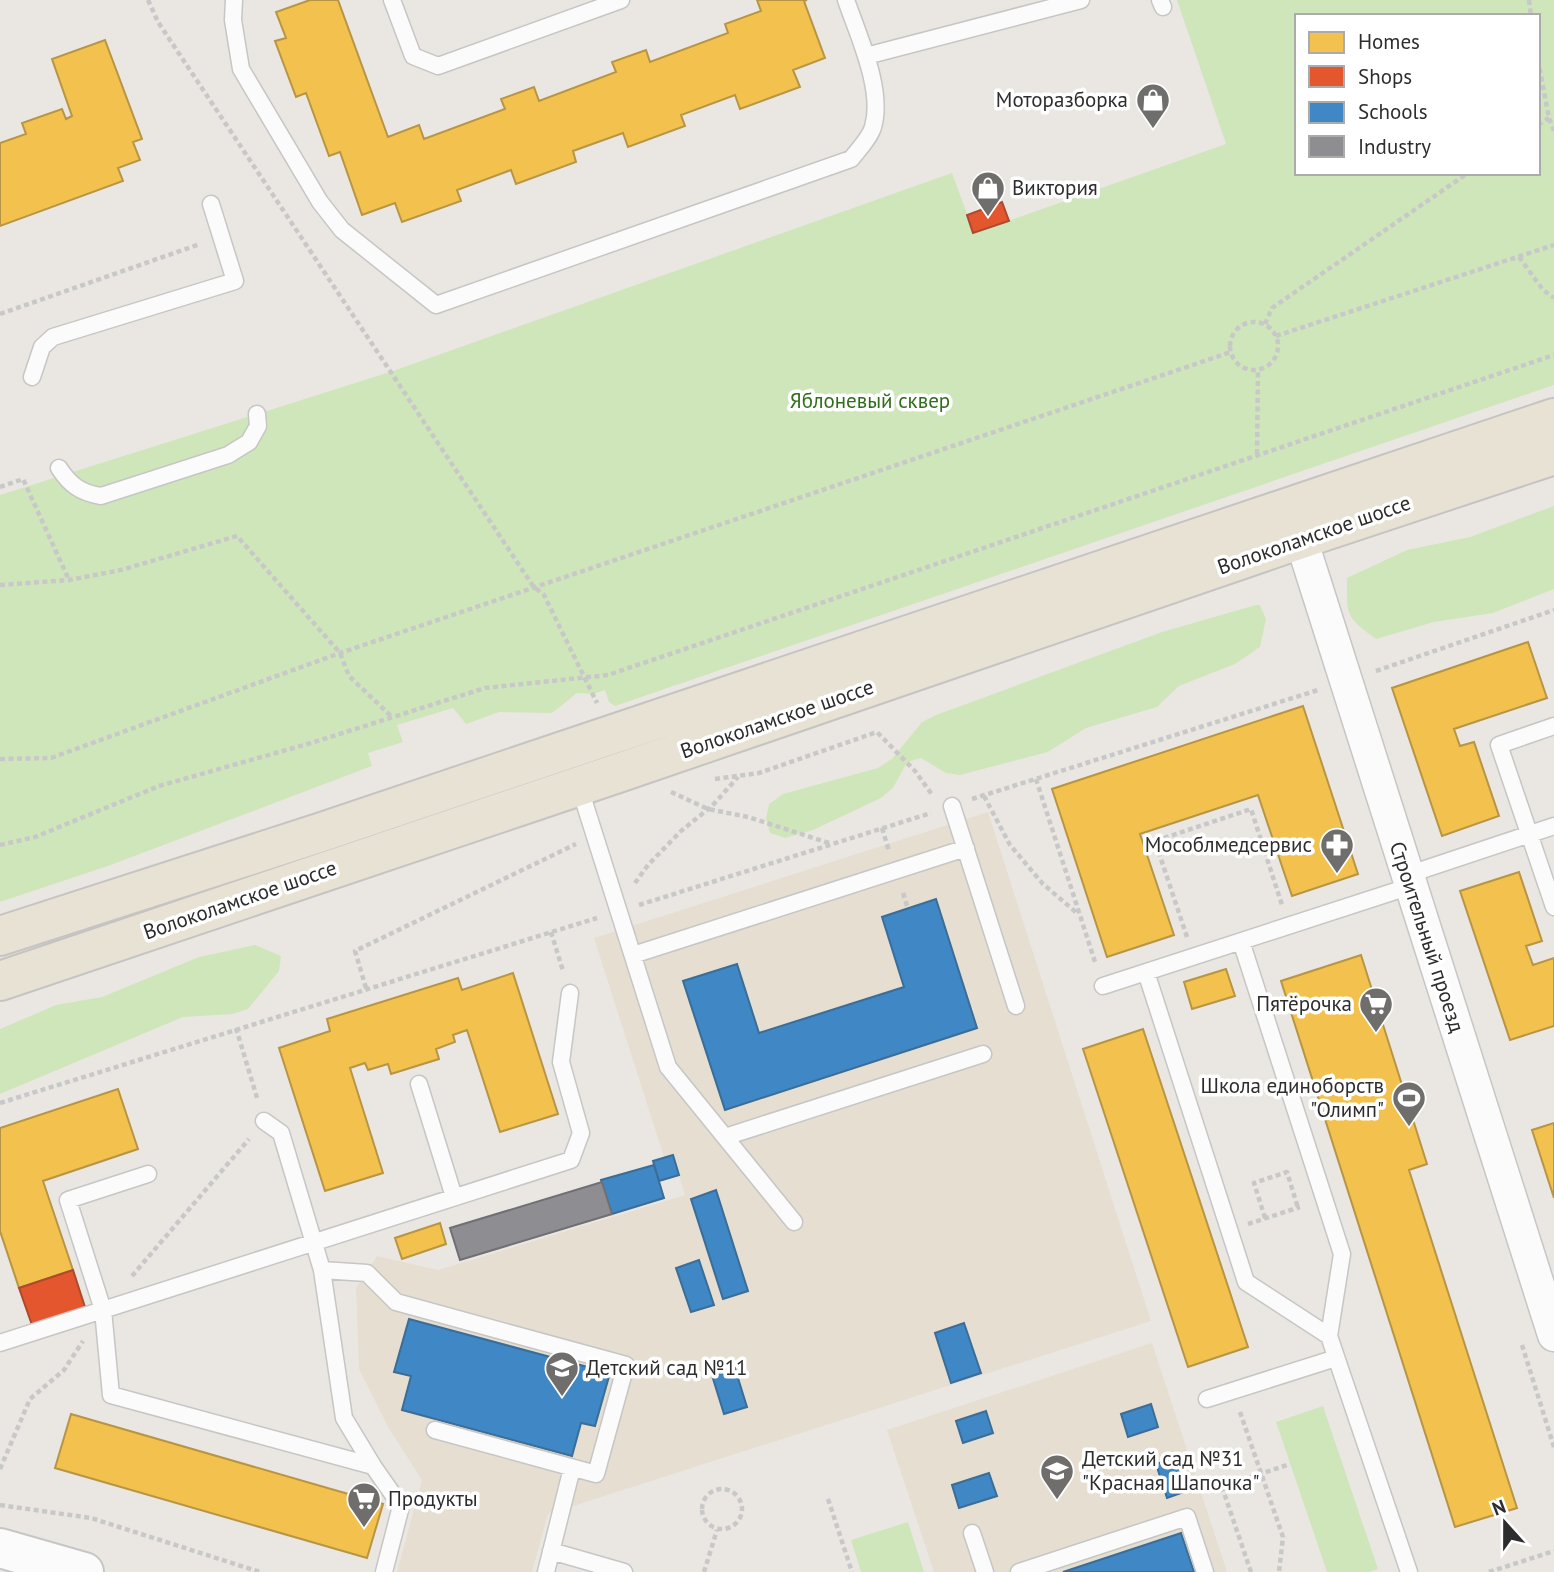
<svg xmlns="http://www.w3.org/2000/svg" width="1554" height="1572" font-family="'PT Sans',sans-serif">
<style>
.education{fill:#e5ded1}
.green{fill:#cfe6bb;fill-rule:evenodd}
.homes{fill:#f2c14e;stroke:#b79544;stroke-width:2}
.shops{fill:#e4572e;stroke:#ad4a2e;stroke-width:2}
.schools{fill:#3f88c5;stroke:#3a6d97;stroke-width:2}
.industry{fill:#8d8d92;stroke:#707074;stroke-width:2}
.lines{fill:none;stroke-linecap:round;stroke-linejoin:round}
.lane-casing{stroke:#c6c6c5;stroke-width:19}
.street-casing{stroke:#c6c6c5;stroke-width:35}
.secondary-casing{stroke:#c6c6c5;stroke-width:42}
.primary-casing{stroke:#c6c4c3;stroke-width:42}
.path{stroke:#c8c8c8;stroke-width:4.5;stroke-dasharray:5 3.5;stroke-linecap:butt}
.lane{stroke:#fcfbfb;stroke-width:16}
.street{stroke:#fcfbfb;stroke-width:32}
.secondary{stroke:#fcfbfb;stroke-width:38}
.primary{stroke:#e8e2d4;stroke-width:38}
.labels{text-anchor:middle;stroke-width:7;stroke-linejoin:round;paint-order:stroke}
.poi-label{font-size:21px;fill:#2d2d2d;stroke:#fff;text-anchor:end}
.park-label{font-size:21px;fill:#306d19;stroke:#fff}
.street-label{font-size:21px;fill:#2d2d2d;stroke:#fff}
</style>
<rect width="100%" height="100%" fill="#eae7e2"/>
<path class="education" d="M988 812 1151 1321 548 1514 532 1572H397L422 1480 388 1427 359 1369 356 1288 377 1256 438 1270 685 1195 679 1175 659 1181 653 1161 664 1157 594 938Z
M1152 1343 1227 1572H934L887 1430Z"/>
<path class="green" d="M1177 0H1554V385L615 706 609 702 605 690 593 694 577 693 552 713 499 712 466 724 453 708 397 725 403 742 368 753 372 766 108 866 0 902V495L390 372 952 173 974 233 1226 144ZM1297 16H1538V173H1297Z
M1554 506V589L1493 613 1434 622 1376 639C1345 616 1347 616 1347 578L1407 550 1470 537Z
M1256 605H1260L1266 619 1260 647 1235 664 1179 686 1157 707 1086 728 1048 752 960 775 946 773 921 758 907 762 893 788 881 798 813 830 785 838 770 833 766 819 769 804 783 794 878 768 892 759 922 722 936 715 1162 632Z
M255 945 281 956 279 971 248 1009 233 1014 183 1017 0 1094V1029L56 1005 102 997 199 957Z
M1323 1406 1378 1569 1369 1572H1327L1276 1422Z
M908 1522 924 1572H861L851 1540Z"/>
<path class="homes" d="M310 0H338L388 137 419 125 424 139 505 109 501 99 534 87 539 101 616 72 612 62 646 50 650 62 728 33 725 24 761 11 757 0H807L804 1 825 58 793 70 800 87 740 109 735 95 681 115 685 126 628 147 623 133 573 151 576 162 516 184 511 170 457 190 461 201 402 222 395 203 362 215 340 152 329 156 306 93 296 97 275 41 286 38 276 12Z
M105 40 142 139 133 142 140 160 118 168 123 181 0 226V143L26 134 22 123 62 109 66 119 72 116 52 59Z
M1528 642 1547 698 1454 729 1460 746 1474 742 1499 816 1442 836 1392 688Z
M1303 706 1358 874 1292 896 1258 795 1140 834 1174 935 1107 957 1052 789Z
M1519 872 1542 941 1526 946 1533 965 1554 958V1026L1510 1040 1460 891Z
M1361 955 1427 1164 1409 1170 1517 1508 1455 1527 1281 981Z
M1226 969 1235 996 1192 1009 1184 982Z
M513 973 558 1114 500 1132 467 1030 453 1035 455 1042 436 1049 439 1059 391 1074 388 1064 368 1070 365 1063 350 1068 383 1173 325 1191 279 1048 330 1031 327 1019 458 978 462 990Z
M1143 1029 1248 1347 1188 1367 1083 1049Z
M118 1089 138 1149 43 1181 73 1270 19 1288 0 1231V1128Z
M1554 1123V1198L1532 1130Z
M440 1223 446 1244 402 1259 395 1238Z
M71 1414 383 1504 367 1558 55 1468Z"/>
<path class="shops" d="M1002 202 1009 221 973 233 967 215Z
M73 1270 85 1307 32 1325 19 1288Z"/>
<path class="schools" d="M936 899 977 1028 725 1110 683 981 737 964 759 1033 904 987 882 917Z
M673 1155 679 1175 659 1181 653 1161Z
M654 1165 664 1198 612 1214 601 1180Z
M716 1190 748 1291 723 1299 691 1199Z
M699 1260 714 1305 691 1312 676 1268Z
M409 1319 610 1373 595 1426 581 1423 572 1456 402 1410 411 1376 394 1372Z
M964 1323 981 1373 951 1383 935 1333Z
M733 1362 747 1407 724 1414 710 1369Z
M1151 1404 1158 1427 1128 1437 1121 1414Z
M986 1411 993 1433 963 1443 956 1421Z
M1176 1457 1187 1491 1167 1498 1156 1464Z
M989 1473 997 1496 959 1508 952 1485Z
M1181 1533 1194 1572H1063Z"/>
<path class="industry" d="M602 1182 612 1214 460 1260 450 1228Z"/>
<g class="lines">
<g class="lane-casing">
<path id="lane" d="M234 0 233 20 241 69 320 202 342 230 436 305 851 159C858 150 870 138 873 127 884 90 858 35 846 0
M392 0 413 56 438 66 621 0
M1160 0 1163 7
M866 56 1081 0
M32 377 42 347 53 337 235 281 211 204
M59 468C70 485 81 493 101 496L228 455 249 442 258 426 257 414
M1554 726 1499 745 1554 907
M579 786 668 1067 794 1222
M952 806 1016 1006
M1407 875 1554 826
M1241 941 1342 1254 1329 1336
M633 955 966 848
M1146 972 1246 1282 1329 1336 1409 1572
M1103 986 1411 886
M419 1084 454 1197
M264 1121 281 1133 322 1270 344 1418 373 1466
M725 1137 983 1054
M148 1174 68 1200 103 1310 111 1395 373 1466 401 1506 384 1572
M322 1270 367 1273 396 1302 626 1365 596 1474 435 1430
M0 1343 571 1160 581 1133 561 1062 570 993
M1207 1399 1336 1358
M972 1533 985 1572
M551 1551 624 1572
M546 1572 572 1468
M1019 1572 1187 1517 1205 1572"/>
</g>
<g class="street-casing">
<path id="street" d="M1301 539 1554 1335"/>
</g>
<g class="secondary-casing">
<path id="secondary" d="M0 1548 84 1572"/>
</g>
<g class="primary-casing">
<path id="primary" d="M0 936 319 833 1554 418
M0 981 621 772 1301 539 1554 455"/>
</g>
<path class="path" d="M148 0 158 22 533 586 544 595 597 703
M1529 0 1531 16
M1538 60 1549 118 1554 131
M1538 125 1549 118
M1519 257 1543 290 1554 298
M0 314 200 244
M1230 346a24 24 0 1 1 48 0a24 24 0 1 1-48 0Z
M1265 324 1272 308 1468 173
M1276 336 1554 245
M1257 454 1258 369
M0 487 23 479 69 580
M0 585 69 580 121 570 237 536 340 653 349 676 392 717
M1376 671 1554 610
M0 759 51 758 340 653 1231 352
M715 779 759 773 877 732 915 771 933 796
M1036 779 1096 965
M671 792 708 809 748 817 829 843
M984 796 1010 845 1043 884 1078 914
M972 799 1318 690
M882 828 889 851
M0 845 35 837 159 786 311 743 485 688 608 675 1554 355
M635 883 648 865 681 831 712 806 738 777
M903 893 908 909
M639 905 931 813
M551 932 563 971
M1187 937 1155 841 1251 809 1282 905
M366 988 355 951 576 844
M236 1028 258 1101
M0 1103 597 918
M1265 1218 1254 1183 1287 1172 1298 1208
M1248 1224 1300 1207
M132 1276 249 1139
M1522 1345 1554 1447
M1240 1412 1283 1537 1279 1572
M0 1469 30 1399 64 1370 83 1341
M702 1509a20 20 0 1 1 40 0a20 20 0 1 1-40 0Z
M828 1499 852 1572
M0 1505 91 1518 260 1572
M704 1572 717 1530
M1251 1572 1222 1487 1290 1464
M1489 1572 1554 1551"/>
<use href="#lane" class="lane"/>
<use href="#street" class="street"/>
<use href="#secondary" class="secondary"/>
<use href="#primary" class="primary"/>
</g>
<defs>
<g id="shop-pin" transform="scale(1.75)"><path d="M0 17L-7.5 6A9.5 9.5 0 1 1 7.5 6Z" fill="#6f6e6c" stroke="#fff"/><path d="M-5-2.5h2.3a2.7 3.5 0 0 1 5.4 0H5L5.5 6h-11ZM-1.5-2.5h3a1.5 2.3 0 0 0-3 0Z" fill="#fff"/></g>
<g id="pharmacy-pin" transform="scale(1.75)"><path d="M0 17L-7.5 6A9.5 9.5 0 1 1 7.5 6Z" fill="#6f6e6c" stroke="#fff"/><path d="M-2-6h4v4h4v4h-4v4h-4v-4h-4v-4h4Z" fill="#fff"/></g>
<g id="supermarket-pin" transform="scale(1.75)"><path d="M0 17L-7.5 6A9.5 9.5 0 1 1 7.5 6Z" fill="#6f6e6c" stroke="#fff"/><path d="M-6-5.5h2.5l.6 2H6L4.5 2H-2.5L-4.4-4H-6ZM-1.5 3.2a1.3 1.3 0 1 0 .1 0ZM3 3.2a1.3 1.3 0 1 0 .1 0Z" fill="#fff"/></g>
<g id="stadium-pin" transform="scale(1.75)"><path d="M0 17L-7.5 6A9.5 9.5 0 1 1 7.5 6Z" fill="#6f6e6c" stroke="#fff"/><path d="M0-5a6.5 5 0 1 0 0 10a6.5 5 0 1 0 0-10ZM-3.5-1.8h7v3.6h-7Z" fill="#fff"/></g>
<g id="school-pin" transform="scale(1.75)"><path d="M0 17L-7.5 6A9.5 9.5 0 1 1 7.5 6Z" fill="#6f6e6c" stroke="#fff"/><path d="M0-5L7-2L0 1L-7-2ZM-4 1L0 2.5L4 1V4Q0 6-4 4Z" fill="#fff"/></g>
</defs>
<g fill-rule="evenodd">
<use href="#shop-pin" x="1153" y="100"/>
<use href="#shop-pin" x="988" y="188"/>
<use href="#pharmacy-pin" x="1337" y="845"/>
<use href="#supermarket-pin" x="1376" y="1004"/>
<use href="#stadium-pin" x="1409" y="1098"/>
<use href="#school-pin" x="562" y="1368"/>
<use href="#school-pin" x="1057" y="1471"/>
<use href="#supermarket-pin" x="364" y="1499"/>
</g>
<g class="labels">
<g class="poi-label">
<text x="1128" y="107">Моторазборка</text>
<text x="1012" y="195" text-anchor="start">Виктория</text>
<text x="1312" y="852">Мособлмедсервис</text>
<text x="1352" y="1011">Пятёрочка</text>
<text x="1384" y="1093">Школа единоборств<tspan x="1384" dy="24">"Олимп"</tspan></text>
<text x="586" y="1375" text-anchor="start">Детский сад №11</text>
<text x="1082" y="1466" text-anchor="start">Детский сад №31<tspan x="1082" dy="24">"Красная Шапочка"</tspan></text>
<text x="388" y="1506" text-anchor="start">Продукты</text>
</g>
<g class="park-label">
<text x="870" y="408">Яблоневый сквер</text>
</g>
<g class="street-label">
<text transform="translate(1314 535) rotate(-19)" y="7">Волоколамское шоссе</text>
<text transform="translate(777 719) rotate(-19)" y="7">Волоколамское шоссе</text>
<text transform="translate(240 900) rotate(-19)" y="7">Волоколамское шоссе</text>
<text transform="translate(1427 937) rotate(72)" y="7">Строительный проезд</text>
</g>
</g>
<rect x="1295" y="14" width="245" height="161" fill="#ffffff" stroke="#ababab" stroke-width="2"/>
<rect x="1309" y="32" width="35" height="21" fill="#f2c14e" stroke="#ababab" stroke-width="2"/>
<text x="1358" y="49" font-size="21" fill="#2d2d2d">Homes</text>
<rect x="1309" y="66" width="35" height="21" fill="#e4572e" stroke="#ababab" stroke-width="2"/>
<text x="1358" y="84" font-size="21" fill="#2d2d2d">Shops</text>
<rect x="1309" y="102" width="35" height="21" fill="#3f88c5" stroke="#ababab" stroke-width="2"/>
<text x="1358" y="119" font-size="21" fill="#2d2d2d">Schools</text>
<rect x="1309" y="136" width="35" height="21" fill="#8d8d92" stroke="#ababab" stroke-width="2"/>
<text x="1358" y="154" font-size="21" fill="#2d2d2d">Industry</text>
<g transform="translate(1505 1523) rotate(339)" stroke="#ffffff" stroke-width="5" paint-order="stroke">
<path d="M0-5L12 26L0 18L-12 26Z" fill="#2d2d2d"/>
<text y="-10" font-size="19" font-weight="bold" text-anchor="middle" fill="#2d2d2d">N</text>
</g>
</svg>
